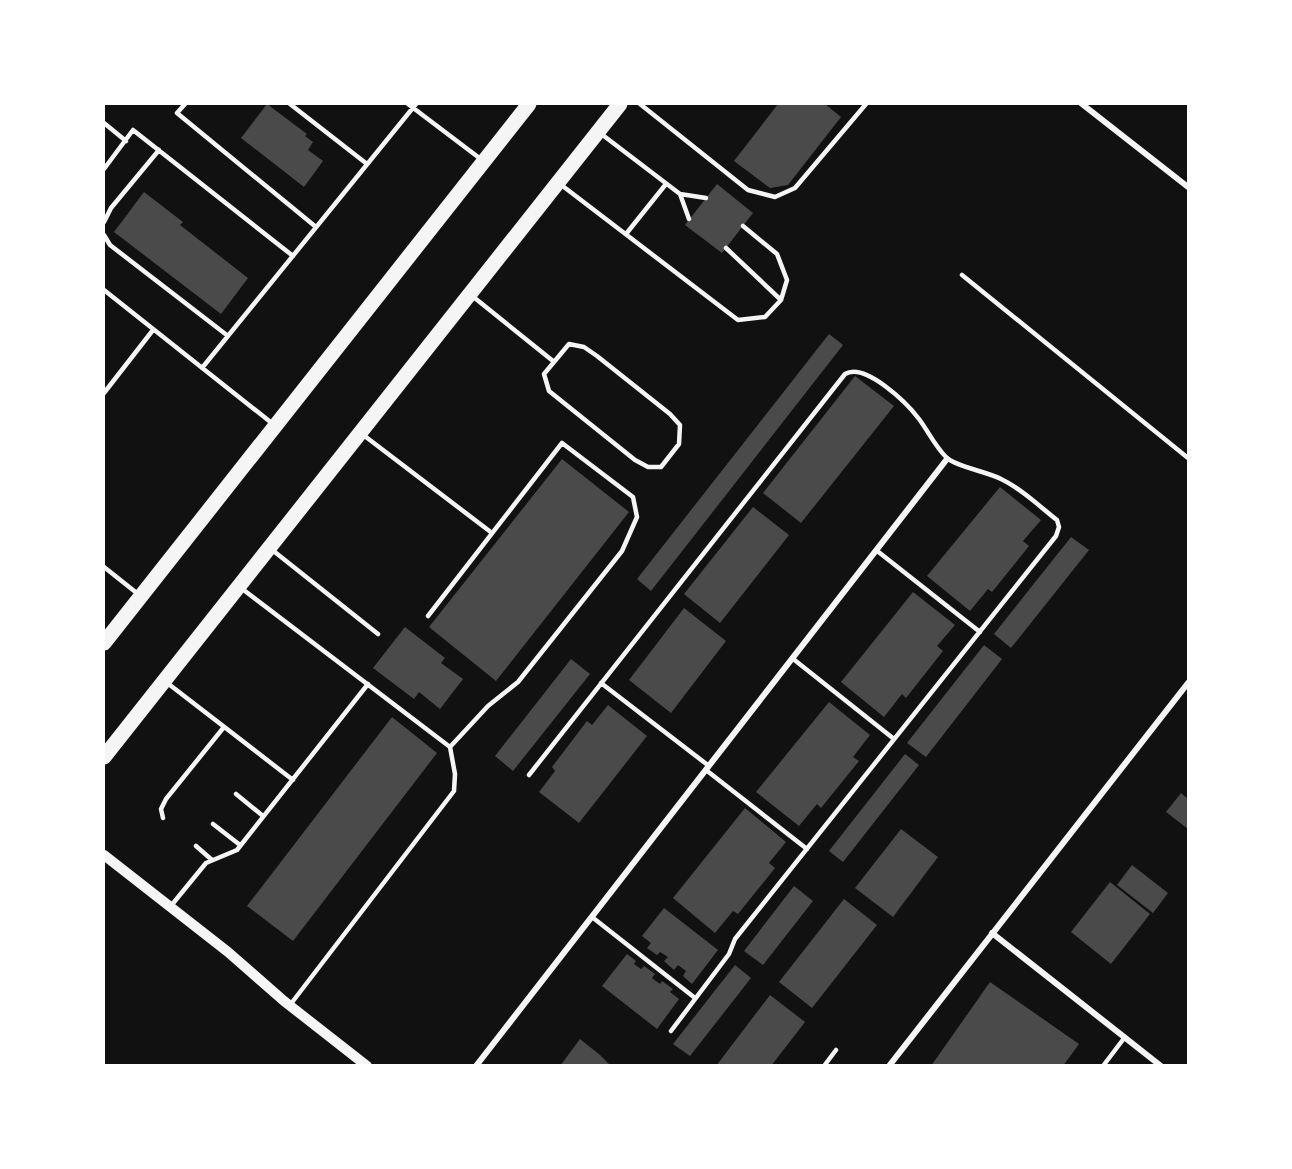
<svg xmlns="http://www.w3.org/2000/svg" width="1292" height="1169" font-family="'Exo 2',sans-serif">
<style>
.building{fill:#4a4a4a}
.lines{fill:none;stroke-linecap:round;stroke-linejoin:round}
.service{stroke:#f5f5f5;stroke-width:4.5}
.minor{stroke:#f5f5f5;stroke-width:6}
.tertiary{stroke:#f5f5f5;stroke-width:10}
.primary{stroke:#f5f5f5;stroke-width:15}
</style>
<rect width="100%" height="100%" fill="#111"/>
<path class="building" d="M267 104 307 134 305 136 313 142 308 150 323 161 304 187 241 138Z
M778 104H825L841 117 788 185 770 188 734 161Z
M717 184 753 213 722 253 685 225Z
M144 192 183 222 180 225 248 278 221 314 114 232Z
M829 334 843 345 651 591 637 579Z
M855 376 894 406 801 523 763 493Z
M562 459 629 512 496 681 429 627Z
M1000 487 1041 520 1023 541 1029 546 992 592 988 589 970 611 927 576Z
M753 507 789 535 720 623 684 594Z
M1071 537 1089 550 1011 648 994 634Z
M913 592 955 625 937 646 943 651 906 698 902 694 884 717 841 682Z
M684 608 726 641 671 713 629 680Z
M405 627 445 658 441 663 463 679 440 709 419 692 414 699 373 668Z
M984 645 1002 659 926 757 907 743Z
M571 659 590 674 513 771 495 756Z
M829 702 870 735 853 757 859 761 821 808 817 804 799 826 756 792Z
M608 705 647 736 579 823 539 792 555 771 552 767 587 721 592 725Z
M392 717 437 753 293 941 247 906Z
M905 754 919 765 843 862 829 851Z
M1181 793 1188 799V829L1166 812Z
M745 808 786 842 769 863 775 868 738 914 733 911 715 933 673 898Z
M901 829 938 857 893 917 855 888Z
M1132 865 1168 893 1153 913 1117 885Z
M1110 882 1150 914 1111 964 1071 932Z
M794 886 813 901 763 965 744 951Z
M844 899 877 925 812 1008 779 982Z
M664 908 718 950 692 984 683 976 686 971 678 965 674 970 664 961 668 957 660 952 657 955 647 948 651 943 642 936Z
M627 954 636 961 634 964 641 969 644 966 655 974 652 978 660 984 662 981 673 989 670 992 679 999 657 1029 602 986Z
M735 965 751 978 690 1056 673 1044Z
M990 982 1079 1044 1063 1066H931Z
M770 995 805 1022 771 1066H716Z
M580 1039 600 1055 611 1066H560Z"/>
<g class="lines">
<path class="service" d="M185 104 177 113 316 227
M290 104 367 164
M408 104 482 160
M640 104 748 190 775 197 795 188 866 104
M104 123 126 141
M600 133 680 194 706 198
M104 169 133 130 293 256
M560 184 738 320 765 317 781 300 787 280 777 254 743 226
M680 194 689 219
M104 222 111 208 159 150
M626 234 666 184
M104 235 110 245 228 336
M726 248 781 300
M962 275 1188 458
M104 290 273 424
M471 295 553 361
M569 344 584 347 597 356 670 414 680 425 679 444 661 467H648L635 460 549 391 544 374Z
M202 368 416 104
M104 393 153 330
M362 434 492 533
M271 549 378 634
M876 550 980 632
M104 567 138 594
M241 588 450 747 455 774 454 791 290 1005
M428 616 562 443 633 497 637 517 622 551 518 682 488 706 450 747
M792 658 894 739
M166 682 293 780
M601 683 709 766
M706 770 807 849
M529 775 845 374C865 362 907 403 919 419 928 431 935 446 946 457 954 466 988 472 1001 479 1022 489 1039 506 1057 520L1059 527 1056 536 735 939 729 954 671 1031
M236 794 263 816
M163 818 161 809 166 799 224 727
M213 824 240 845
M196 846 212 860
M170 907 206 863 237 850 368 684
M592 917 695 998
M824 1066 836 1050
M1103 1066 1125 1037"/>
<path class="minor" d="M1082 104 1188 187
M992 933 1161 1066
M476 1066 947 459
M889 1066 1188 683"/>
<path class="tertiary" d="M104 855 228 952 284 1001 367 1066"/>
<path class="primary" d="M104 643 529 104
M104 757 620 104"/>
</g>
<rect width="1292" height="1169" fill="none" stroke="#ffffff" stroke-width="210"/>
</svg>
